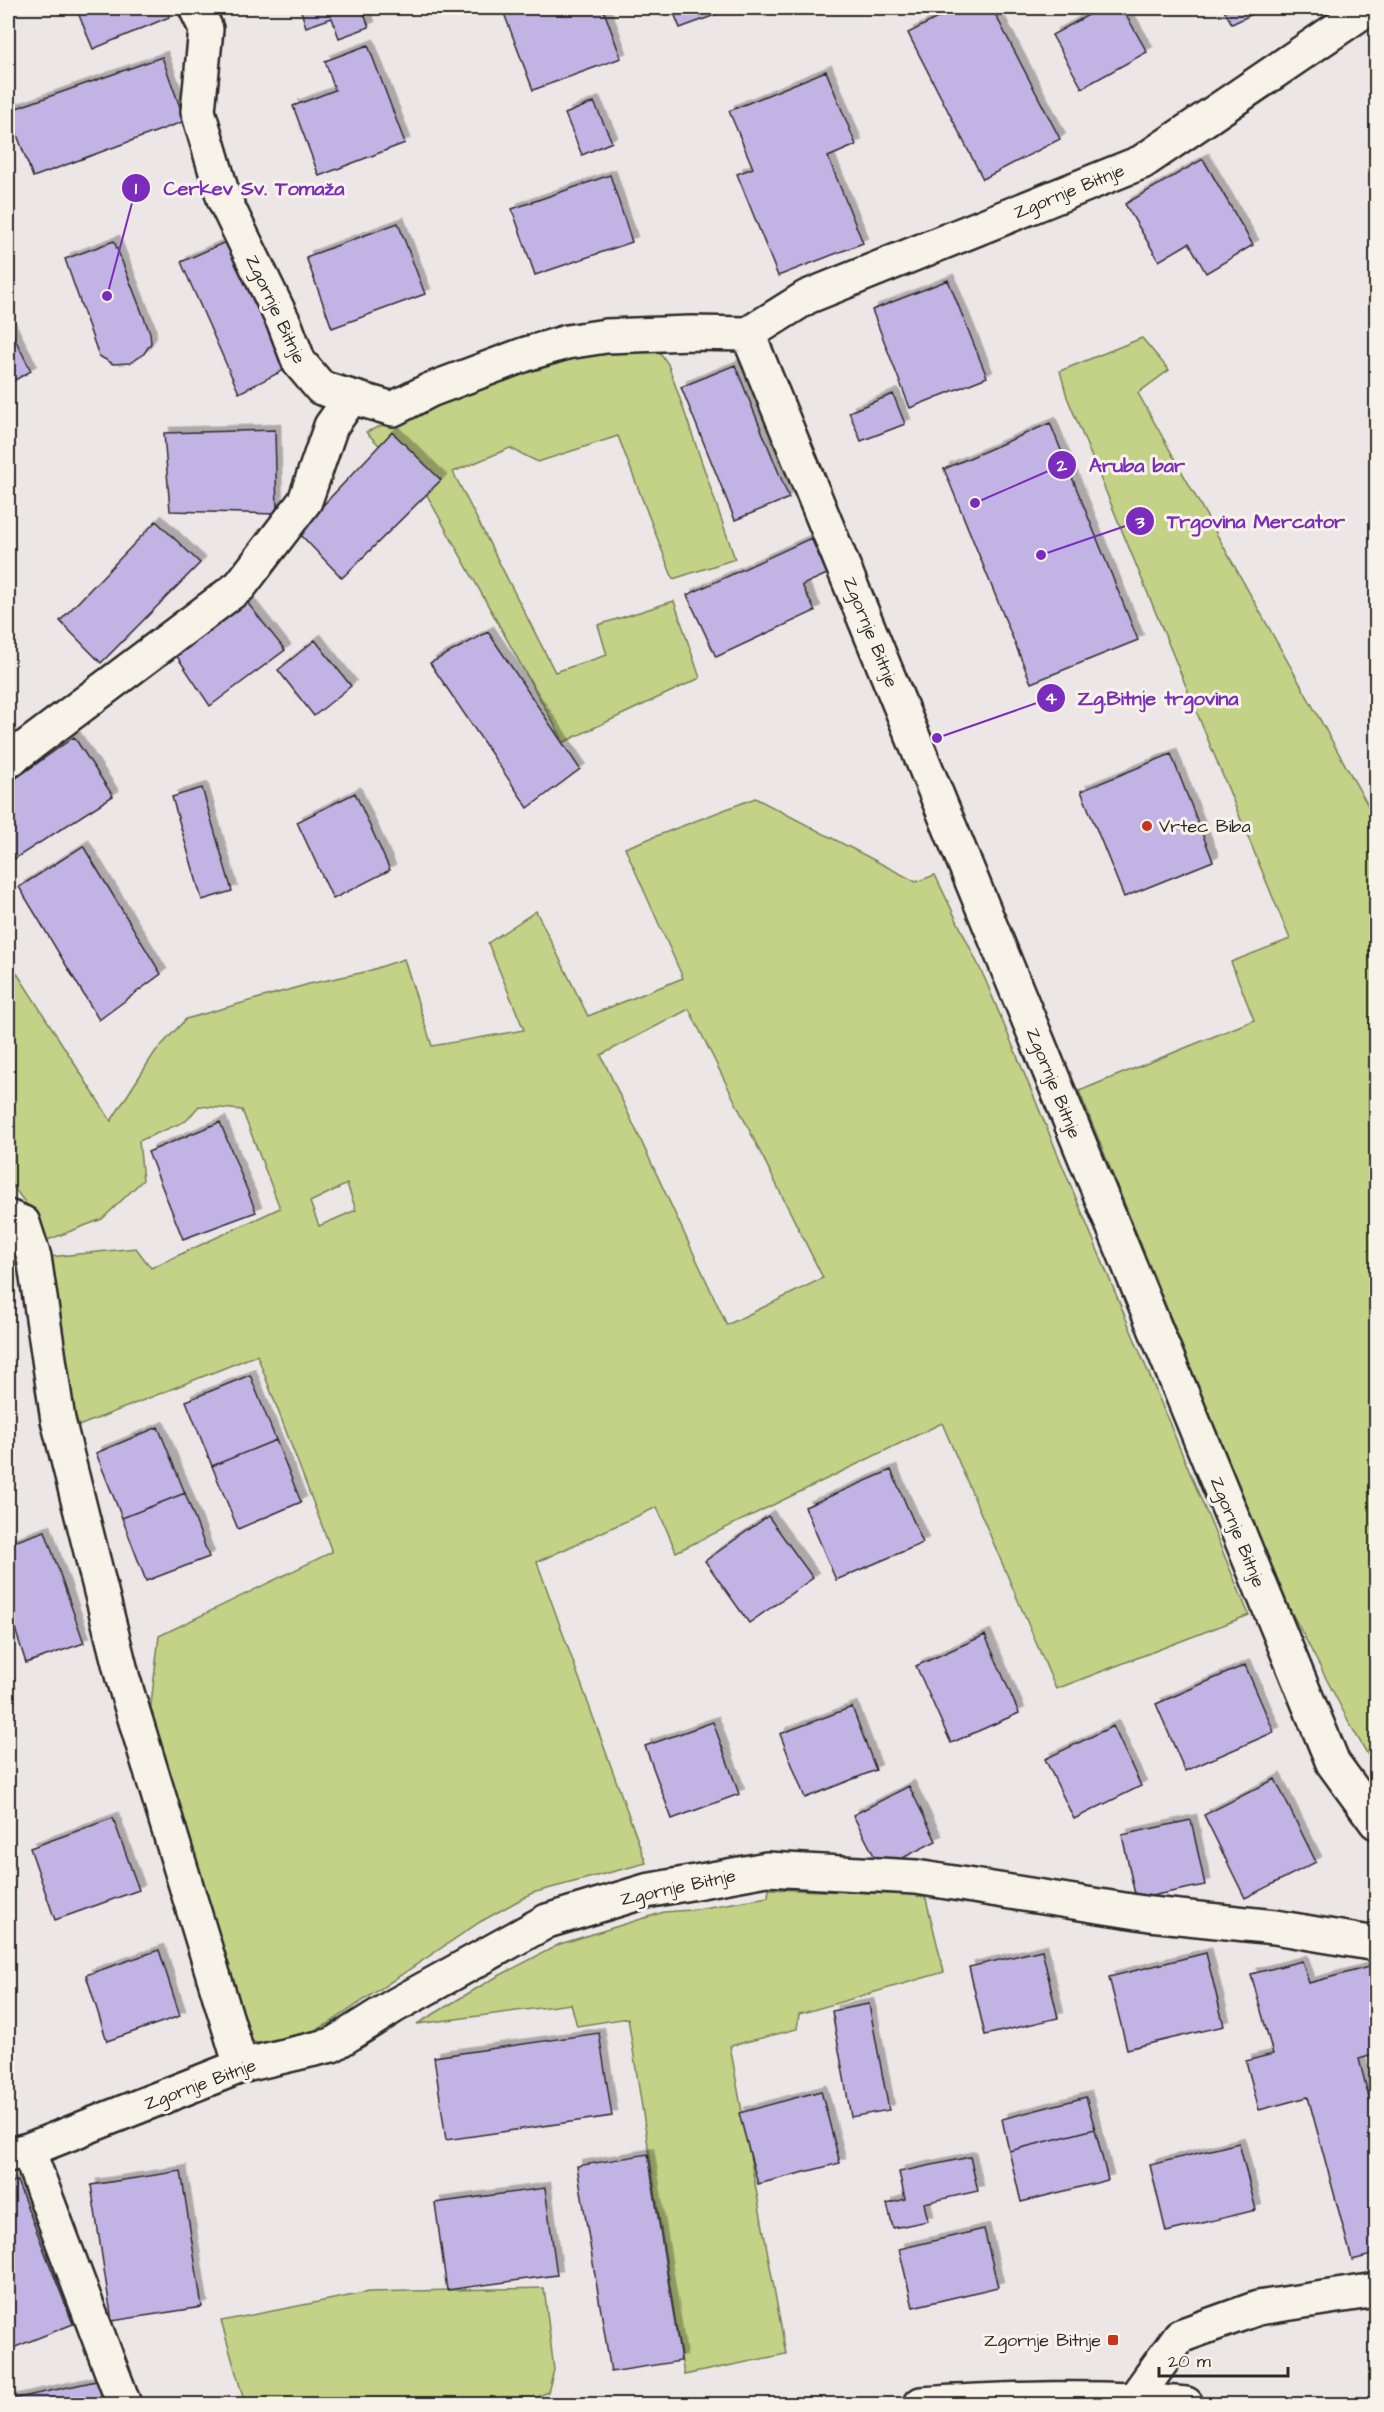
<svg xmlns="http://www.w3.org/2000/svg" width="1384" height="2412" font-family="'Architects Daughter',sans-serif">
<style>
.green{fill:#c3d286;stroke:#777e58;stroke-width:1.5;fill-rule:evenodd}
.building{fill:#c1b4e5;stroke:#2b2b2b;stroke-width:1.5;filter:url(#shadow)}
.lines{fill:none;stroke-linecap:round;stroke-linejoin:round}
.minor-casing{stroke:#2b2b2b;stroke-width:38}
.secondary-casing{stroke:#2b2b2b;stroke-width:38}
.minor{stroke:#f7f3e8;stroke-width:33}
.secondary{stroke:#f7f3e8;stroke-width:33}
.poi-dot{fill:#c8321e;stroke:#f7f3e8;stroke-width:2}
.labels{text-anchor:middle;stroke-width:6;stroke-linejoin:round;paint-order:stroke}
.street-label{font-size:18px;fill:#2b2b2b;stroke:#f7f3e8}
.poi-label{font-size:18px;fill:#2b2b2b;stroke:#f7f3e8;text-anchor:start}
.leader{fill:none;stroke:#7b2cbf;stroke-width:2}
.callout-dot{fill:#7b2cbf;stroke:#f7f3e8;stroke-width:2}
.mark-label{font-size:18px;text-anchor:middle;font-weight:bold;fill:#fff}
.callout-label{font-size:20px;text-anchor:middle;font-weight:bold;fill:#7b2cbf;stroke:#f7f3e8;stroke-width:6;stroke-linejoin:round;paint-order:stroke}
</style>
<defs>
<filter id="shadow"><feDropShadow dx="5.5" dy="-5.5" stdDeviation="0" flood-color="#0004"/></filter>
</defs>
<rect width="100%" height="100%" fill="#ece6e7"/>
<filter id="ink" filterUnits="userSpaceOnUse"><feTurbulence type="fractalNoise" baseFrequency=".0167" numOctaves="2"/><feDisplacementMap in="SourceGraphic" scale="12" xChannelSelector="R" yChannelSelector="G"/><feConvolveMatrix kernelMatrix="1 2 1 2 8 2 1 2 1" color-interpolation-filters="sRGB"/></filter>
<g filter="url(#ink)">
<path class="green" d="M1142 338 1169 370 1138 393 1376 820V1769L1351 1726 1284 1598 1079 1091 1254 1020 1231 962 1290 939 1067 397 1060 371Z
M656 347 668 364 735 559 673 579 618 436 538 462 510 448 453 472 555 672 607 655 598 625 674 601 700 678 564 742 424 490 366 432 549 358Z
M755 798 916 882 935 875 985 979 1249 1615 1056 1689 942 1423 676 1552 657 1507 537 1562 646 1863 532 1893 480 1922 328 2024 294 2040 267 2047 249 2040 149 1721 159 1636 332 1552 257 1355 76 1427 68 1403 50 1257 136 1248 151 1268 280 1208 242 1110 199 1106 186 1121 139 1141 143 1180 102 1219 40 1243 31 1210 8 1180V959L111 1121 155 1052 186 1019 309 984 365 972 404 959 432 1046 524 1030 488 943 536 911 588 1016 683 978 625 848ZM689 1009 823 1278 727 1325 601 1055ZM347 1184 356 1210 319 1226 310 1202Z
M769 1889 925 1895 944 1972 799 2014 797 2029 730 2046 786 2354 684 2375 628 2018 577 2026 571 2004 417 2024 489 1981 560 1944 664 1912 691 1910 768 1897Z
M544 2288 554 2370 548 2392 523 2404H245L221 2321 369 2292Z"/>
<path class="building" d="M76 8H166L169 17 93 49Z
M300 8H362L369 27 339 38 332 18 306 27Z
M502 8H603L621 58 533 90Z
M672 8H734L680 28Z
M957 8H992L1060 139 983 179 908 33Z
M1101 8H1122L1147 52 1082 88 1052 35Z
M1223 8H1265L1232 24Z
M368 45 405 143 319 176 293 106 335 90 325 61Z
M162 57 185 121 33 177 8 111Z
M826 71 856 145 828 157 863 243 778 276 737 174 753 168 729 111Z
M594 102 612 142 582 155 565 114Z
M1203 159 1253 245 1206 273 1189 243 1159 261 1125 204Z
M610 175 632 242 535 275 512 209Z
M398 223 425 294 332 328 306 257Z
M230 240 290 367 239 393 181 262Z
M114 241 150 333 151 343 143 355 130 363 113 364 99 356 65 259Z
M948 280 987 377 910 408 872 310Z
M8 325 31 371 8 384Z
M735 365 789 498 735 520 681 387Z
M893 394 905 424 861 441 849 412Z
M1050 423 1138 640 1031 683 944 469Z
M275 430 277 514 170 511 164 433Z
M392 432 441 480 342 578 298 532Z
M156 521 200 563 101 663 60 621Z
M811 538 827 574 802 585 815 611 716 657 687 595Z
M242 596 285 650 210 706 174 652Z
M488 632 580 769 528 808 430 663Z
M315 640 351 686 314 716 278 670Z
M74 737 113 796 8 863V784Z
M1171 754 1213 861 1124 897 1081 791Z
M202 788 232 891 202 900 172 797Z
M355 793 390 870 333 899 297 822Z
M83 846 161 974 99 1020 19 887Z
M220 1122 256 1212 183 1239 148 1152Z
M250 1375 276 1440 212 1466 186 1401Z
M158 1427 185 1493 122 1518 96 1453Z
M276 1440 301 1502 238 1529 212 1466Z
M891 1470 923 1543 836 1580 805 1507Z
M185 1493 209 1557 146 1581 122 1518Z
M768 1516 813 1578 749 1623 705 1561Z
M45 1531 84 1643 26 1663 8 1607V1544Z
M985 1635 1019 1713 951 1743 916 1666Z
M1245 1665 1274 1732 1185 1771 1156 1704Z
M852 1707 876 1770 805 1798 780 1734Z
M713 1722 739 1794 672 1819 645 1746Z
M1113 1726 1141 1786 1074 1819 1045 1759Z
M1275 1779 1316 1862 1245 1898 1204 1815Z
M909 1786 936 1841 881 1869 853 1815Z
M113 1818 139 1890 55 1920 30 1848Z
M1191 1820 1205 1885 1136 1899 1122 1835Z
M159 1950 180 2016 107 2041 86 1975Z
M1042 1950 1058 2018 985 2035 969 1967Z
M1206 1953 1224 2026 1127 2049 1109 1977Z
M1302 1961 1309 1983 1376 1965V2054L1359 2059 1376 2125V2254L1352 2260 1308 2097 1259 2110 1246 2061 1273 2054 1251 1974Z
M869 2004 889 2110 851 2117 832 2011Z
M599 2033 612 2116 446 2140 434 2057Z
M821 2091 840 2163 758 2184 739 2113Z
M1086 2097 1095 2129 1009 2151 1002 2119Z
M1095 2129 1108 2180 1021 2202 1009 2151Z
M1239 2143 1256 2210 1166 2232 1150 2165Z
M648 2154 681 2361 611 2372 577 2166Z
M970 2157 978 2191 924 2203 928 2221 893 2228 887 2204 905 2199 899 2172Z
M181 2171 202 2307 112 2321 91 2185Z
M17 2181 73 2324 8 2350V2184Z
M545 2188 557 2275 447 2290 435 2203Z
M984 2229 998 2287 913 2307 899 2249Z
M101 2380 107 2404H8V2400Z"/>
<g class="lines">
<g class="minor-casing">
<path id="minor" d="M196 8 206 29 198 111 224 199 285 325 299 362 321 388 393 409 430 390 526 354 567 342 606 336 691 333 748 334 1333 1763 1376 1822
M748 334 807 297 1142 162 1368 8
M8 761 240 586 305 501 331 426 351 398
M8 1217 23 1223 34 1257 58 1420 123 1679 241 2066
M28 2150 124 2404
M8 2155 28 2150 241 2066 332 2045 394 2006 547 1921 646 1891 767 1869 916 1877 1150 1914 1275 1927 1376 1944
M1133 2401 1180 2336 1258 2308 1376 2290"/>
</g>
<g class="secondary-casing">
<path id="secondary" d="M921 2404C1008 2399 1099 2395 1186 2404"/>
</g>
<use href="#minor" class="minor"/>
<use href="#secondary" class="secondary"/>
</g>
</g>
<g class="poi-dot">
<circle cx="1147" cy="826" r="6"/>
<rect x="1107" y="2334" width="12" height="12" rx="3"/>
</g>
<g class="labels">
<g class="street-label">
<text transform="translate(1069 191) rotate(-22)" y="6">Zgornje Bitnje</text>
<text transform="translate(276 309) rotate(65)" y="6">Zgornje Bitnje</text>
<text transform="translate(871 632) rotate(68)" y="6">Zgornje Bitnje</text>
<text transform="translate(1054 1083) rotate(68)" y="6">Zgornje Bitnje</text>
<text transform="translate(1238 1532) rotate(68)" y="6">Zgornje Bitnje</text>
<text transform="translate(678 1887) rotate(-12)" y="6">Zgornje Bitnje</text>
<text transform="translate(200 2084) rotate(-20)" y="6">Zgornje Bitnje</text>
</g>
<g class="poi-label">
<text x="1159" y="832">Vrtec Biba</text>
<text x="1101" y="2346" text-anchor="end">Zgornje Bitnje</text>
</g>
</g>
<path class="leader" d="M107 296L136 188M975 503L1062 465M1041 555L1140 521M937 738L1051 698"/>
<g class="callout-dot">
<circle cx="107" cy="296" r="6"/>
<circle cx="975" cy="503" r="6"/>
<circle cx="1041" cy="555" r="6"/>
<circle cx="937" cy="738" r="6"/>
<circle cx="136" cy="188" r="15"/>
<circle cx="1062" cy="465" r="15"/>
<circle cx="1140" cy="521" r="15"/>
<circle cx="1051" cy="698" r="15"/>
</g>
<g class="mark-label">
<text x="136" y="194">1</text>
<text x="1062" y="471">2</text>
<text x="1140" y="528">3</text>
<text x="1051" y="704">4</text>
</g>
<g class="callout-label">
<text x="254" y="195">Cerkev Sv. Tomaža</text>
<text x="1137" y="472">Aruba bar</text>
<text x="1256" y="528">Trgovina Mercator</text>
<text x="1158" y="705">Zg.Bitnje trgovina</text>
</g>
<rect width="1384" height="2412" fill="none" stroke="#f7f3e8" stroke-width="30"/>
<rect x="15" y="15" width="1354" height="2382" fill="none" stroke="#2b2b2b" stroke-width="2" filter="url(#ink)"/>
<path d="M1159 2367v9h129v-9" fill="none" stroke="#2b2b2b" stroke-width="3"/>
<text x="1168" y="2367" font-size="18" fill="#2b2b2b" stroke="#f7f3e8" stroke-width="4.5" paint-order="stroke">20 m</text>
</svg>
